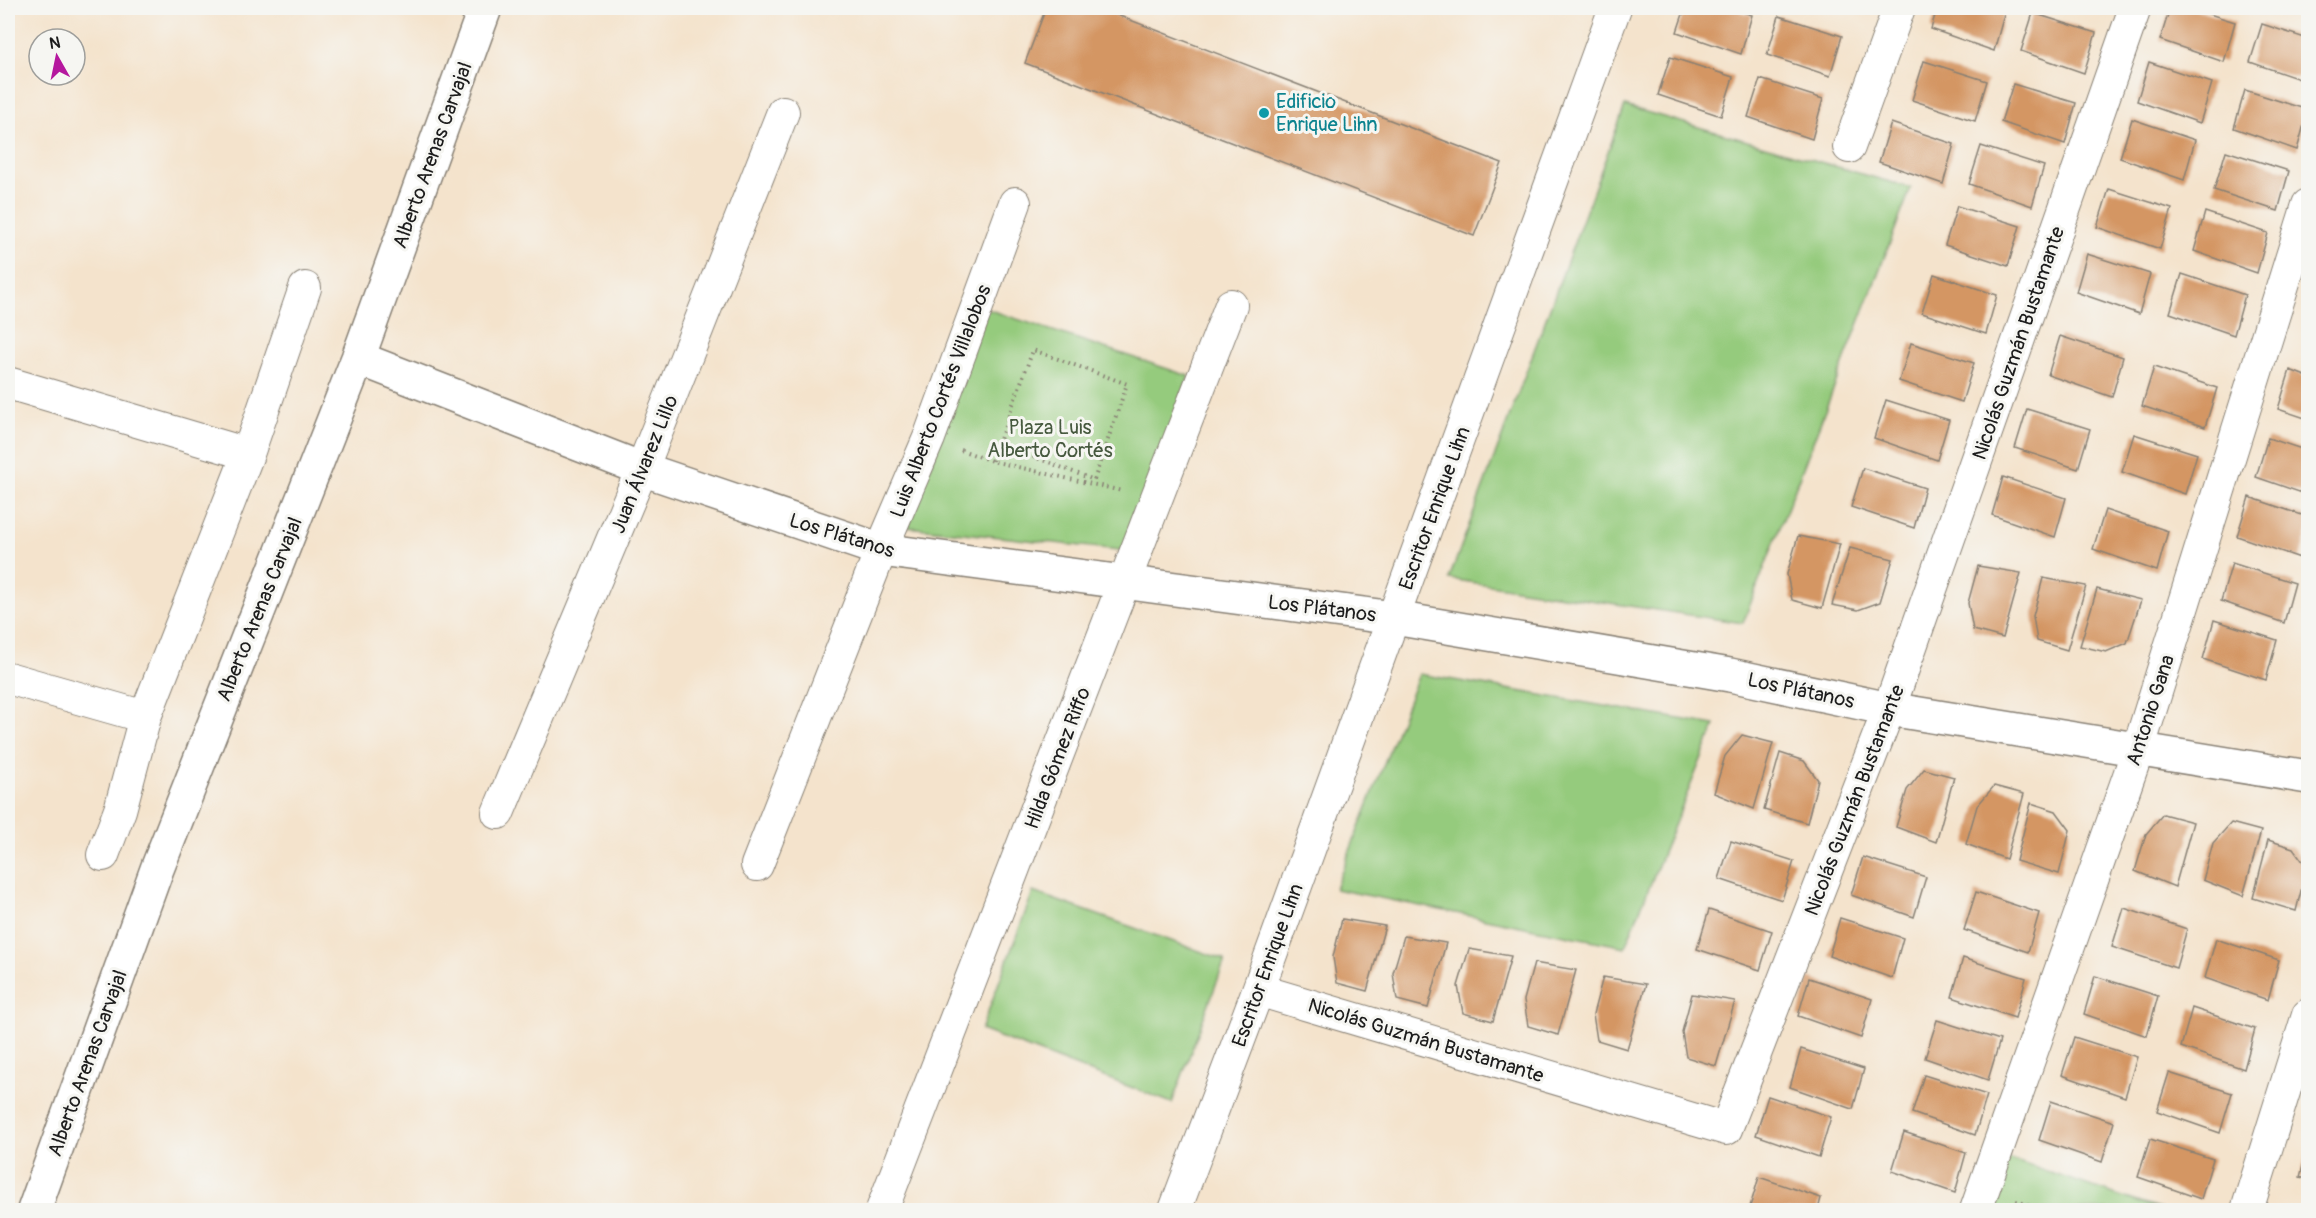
<svg xmlns="http://www.w3.org/2000/svg" width="2316" height="1218" font-family="Pangolin,sans-serif">
<style>
.green{fill:#95cb7d;stroke:#58744c;stroke-width:1.5}
.building{fill:#d49663}
.lines{fill:none;stroke-linecap:round;stroke-linejoin:round}
.street-casing{stroke:#888074;stroke-width:34}
.secondary-casing{stroke:#888074;stroke-width:36}
.path{stroke:#888074;stroke-width:4;stroke-dasharray:1.5 4.5;stroke-linecap:butt}
.street{stroke:#fff;stroke-width:32}
.secondary{stroke:#fff;stroke-width:33}
.culture-dot{fill:#0f9aa8;stroke:#f6f6f2;stroke-width:2}
.labels{text-anchor:middle;stroke-width:6;stroke-linejoin:round;paint-order:stroke}
.culture-label{font-size:20px;fill:#0d838f;stroke:#f6f6f2;text-anchor:start}
.street-label{font-size:20px;fill:#1c1c1c;stroke:#f6f6f2}
.park-label{font-size:20px;fill:#46593e;stroke:#f6f6f2}
</style>
<rect width="100%" height="100%" fill="#f6f6f2"/>
<filter id="ink" filterUnits="userSpaceOnUse"><feTurbulence type="fractalNoise" baseFrequency=".0167" numOctaves="2"/><feDisplacementMap in="SourceGraphic" scale="12" xChannelSelector="R" yChannelSelector="G"/><feConvolveMatrix kernelMatrix="1 2 1 2 8 2 1 2 1" color-interpolation-filters="sRGB"/></filter>
<filter id="wash" filterUnits="userSpaceOnUse"><feTurbulence type="fractalNoise" baseFrequency=".008" numOctaves="4" result="noise"/><feDisplacementMap in="SourceGraphic" scale="24" xChannelSelector="R" yChannelSelector="G"/><feGaussianBlur stdDeviation="1.35" result="paint"/><feColorMatrix in="noise" values="0 0 0 0 0 0 0 0 0 0 0 0 0 0 0 0 0 1.4 0 .05"/><feComposite in="paint" operator="in"/></filter>
<g filter="url(#wash)">
<rect width="100%" height="100%" fill="#f4e3cc"/>
<path class="green" d="M1625 106 1911 188 1743 623 1449 579Z
M987 309 1189 376 1128 551 908 527Z
M1419 674 1715 725 1625 947 1335 889Z
M1033 892 1225 960 1172 1103 981 1030Z
M1997 1155 2162 1210H1976Z"/>
<g id="blocks">
<path class="building" d="M1046 8H1099L1502 163 1474 236 1025 63Z
M1685 8H1730L1752 15 1741 54 1677 32Z
M1937 8H1996L2005 11 1994 51 1931 29Z
M2170 8H2190L2235 22 2224 62 2160 40Z
M2033 13 2096 33 2084 73 2021 51Z
M1779 16 1842 36 1830 76 1767 55Z
M2262 24 2308 39V82L2250 62Z
M1670 57 1733 77 1721 116 1658 95Z
M1924 61 1987 81 1975 121 1912 100Z
M2149 62 2212 83 2200 123 2137 101Z
M1760 79 1823 99 1812 139 1748 117Z
M2013 84 2076 103 2065 144 2001 122Z
M2245 90 2308 110 2297 150 2234 128Z
M2132 119 2195 140 2184 180 2120 158Z
M1891 123 1954 144 1943 184 1879 162Z
M1981 146 2044 166 2032 206 1969 184Z
M2226 151 2289 171 2278 211 2214 190Z
M2109 189 2172 209 2160 249 2097 227Z
M1957 206 2020 226 2008 266 1945 245Z
M2205 212 2268 233 2257 273 2194 251Z
M2087 254 2150 274 2139 314 2076 292Z
M1934 274 1997 295 1986 334 1922 313Z
M2182 274 2245 295 2234 335 2170 313Z
M2060 336 2123 357 2112 397 2048 375Z
M1911 343 1974 363 1962 402 1899 381Z
M2154 367 2217 388 2205 427 2142 406Z
M2290 370 2308 377V419L2278 409Z
M1886 400 1949 420 1937 460 1874 438Z
M2027 409 2090 429 2078 469 2015 448Z
M2134 434 2197 454 2185 494 2122 472Z
M2268 438 2308 451V495L2256 477Z
M1863 468 1925 488 1914 528 1851 507Z
M2003 477 2066 498 2055 537 1992 515Z
M2249 497 2308 517V529L2300 558 2237 536Z
M2105 510 2168 531 2157 571 2093 549Z
M1798 536 1840 544 1822 608 1792 600 1787 574Z
M1850 548 1893 559 1880 602 1858 610 1832 605Z
M2232 563 2295 583 2284 623 2221 601Z
M1978 566 2021 573 2003 638 1973 630 1968 603Z
M2043 578 2086 586 2067 650 2037 641 2033 616Z
M2097 589 2141 600 2127 643 2106 652 2080 646Z
M2214 620 2277 640 2266 680 2203 659Z
M1742 735 1773 743 1754 809 1714 793 1725 756Z
M1780 753 1804 761 1818 780 1807 823 1764 810Z
M1924 769 1954 777 1936 842 1896 827 1907 790Z
M1994 786 2024 794 2006 859 1966 844 1977 806Z
M2031 803 2056 811 2070 830 2059 874 2016 861Z
M2163 814 2193 822 2175 887 2135 871 2146 834Z
M2231 823 2261 831 2243 896 2203 880 2213 843Z
M2268 840 2293 848 2307 867 2296 911 2253 898Z
M1731 841 1794 861 1782 900 1719 879Z
M1863 857 1926 877 1914 917 1851 895Z
M1976 892 2039 913 2028 952 1964 930Z
M2124 908 2187 929 2176 968 2112 947Z
M1709 910 1772 931 1760 970 1697 949Z
M1840 918 1903 938 1892 978 1829 956Z
M1342 919 1385 926 1367 991 1337 983 1333 957Z
M1404 936 1446 943 1428 1008 1397 1000 1393 973Z
M2216 939 2279 960 2268 1000 2205 978Z
M1469 949 1511 956 1493 1021 1463 1013 1458 986Z
M1963 958 2026 978 2015 1018 1952 997Z
M1534 963 1576 970 1558 1035 1528 1026 1524 1000Z
M2095 976 2158 996 2147 1036 2084 1014Z
M1603 977 1646 984 1627 1049 1597 1040 1593 1014Z
M1809 978 1872 999 1861 1038 1798 1016Z
M1692 994 1735 1001 1716 1066 1686 1057 1682 1032Z
M2192 1008 2255 1029 2244 1069 2181 1047Z
M1937 1020 2000 1040 1988 1080 1925 1058Z
M2074 1037 2137 1057 2125 1097 2062 1075Z
M1801 1049 1864 1069 1853 1109 1790 1087Z
M2169 1073 2232 1093 2220 1133 2157 1111Z
M1924 1075 1987 1095 1975 1135 1912 1113Z
M1768 1096 1831 1117 1819 1157 1756 1135Z
M2051 1101 2114 1122 2102 1162 2039 1140Z
M1904 1132 1966 1153 1955 1193 1892 1171Z
M2150 1139 2213 1159 2201 1199 2138 1177Z
M2308 1148V1180L2300 1177Z
M1759 1177 1821 1198 1818 1210H1749Z"/>
</g>
</g>
<g filter="url(#ink)">
<use href="#blocks" fill-opacity="0" stroke="#888074" stroke-width="1.5"/>
<g class="lines">
<g class="street-casing">
<path id="street" d="M1849 147 1899 8
M8 383 248 454
M8 678 145 717
M498 813 642 469 783 112
M103 855 120 810 145 717 248 454 305 288
M757 865 881 550 929 438 1015 203
M1258 990 1726 1129 1889 709 2135 8
M882 1210 1231 305
M1175 1210 1258 990 1615 8
M1976 1210 2138 750 2308 205
M2247 1210 2308 1015"/>
</g>
<g class="secondary-casing">
<path id="secondary" d="M358 358 642 469 881 550 1394 618 1730 675 1889 709 2308 777
M34 1210 157 869 358 358 485 8"/>
</g>
<path class="path" d="M961 450 992 461 1122 491
M992 461 1033 350 1127 384 1094 480 998 443
M2016 1201 2045 1210"/>
<use href="#street" class="street"/>
<use href="#secondary" class="secondary"/>
</g>
</g>
<circle class="culture-dot" cx="1264" cy="113" r="6"/>
<g class="labels">
<g class="culture-label">
<text x="1276" y="108">Edificio<tspan x="1276" dy="23">Enrique Lihn</tspan></text>
</g>
<g class="street-label">
<text transform="translate(432 155) rotate(-70)" y="7">Alberto Arenas Carvajal</text>
<text transform="translate(2018 343) rotate(-71)" y="7">Nicolás Guzmán Bustamante</text>
<text transform="translate(940 401) rotate(-69)" y="7">Luis Alberto Cortés Villalobos</text>
<text transform="translate(644 464) rotate(-68)" y="7">Juan Álvarez Lillo</text>
<text transform="translate(1434 508) rotate(-70)" y="7">Escritor Enrique Lihn</text>
<text transform="translate(842 535) rotate(17)" y="7">Los Plátanos</text>
<text transform="translate(1322 608) rotate(7)" y="7">Los Plátanos</text>
<text transform="translate(259 609) rotate(-68)" y="7">Alberto Arenas Carvajal</text>
<text transform="translate(1801 690) rotate(12)" y="7">Los Plátanos</text>
<text transform="translate(2150 710) rotate(-72)" y="7">Antonio Gana</text>
<text transform="translate(1057 758) rotate(-69)" y="7">Hilda Gómez Riffo</text>
<text transform="translate(1854 800) rotate(-69)" y="7">Nicolás Guzmán Bustamante</text>
<text transform="translate(1267 965) rotate(-70)" y="7">Escritor Enrique Lihn</text>
<text transform="translate(1426 1040) rotate(17)" y="7">Nicolás Guzmán Bustamante</text>
<text transform="translate(87 1063) rotate(-70)" y="7">Alberto Arenas Carvajal</text>
</g>
<g class="park-label">
<text x="1050" y="434">Plaza Luis<tspan x="1050" dy="23">Alberto Cortés</tspan></text>
</g>
</g>
<rect width="2316" height="1218" fill="none" stroke="#f6f6f2" stroke-width="30"/>
<g transform="translate(57 57) rotate(351)"><circle r="28" fill="#f6f6f2" stroke="#9f9f9c" stroke-width="1.5"/>
<path d="M0-4.5L10 22L0 15L-10 22Z" fill="#b5179e"/>
<text y="-9" font-size="16" font-weight="bold" text-anchor="middle" fill="#1c1c1c">N</text>
</g>
</svg>
